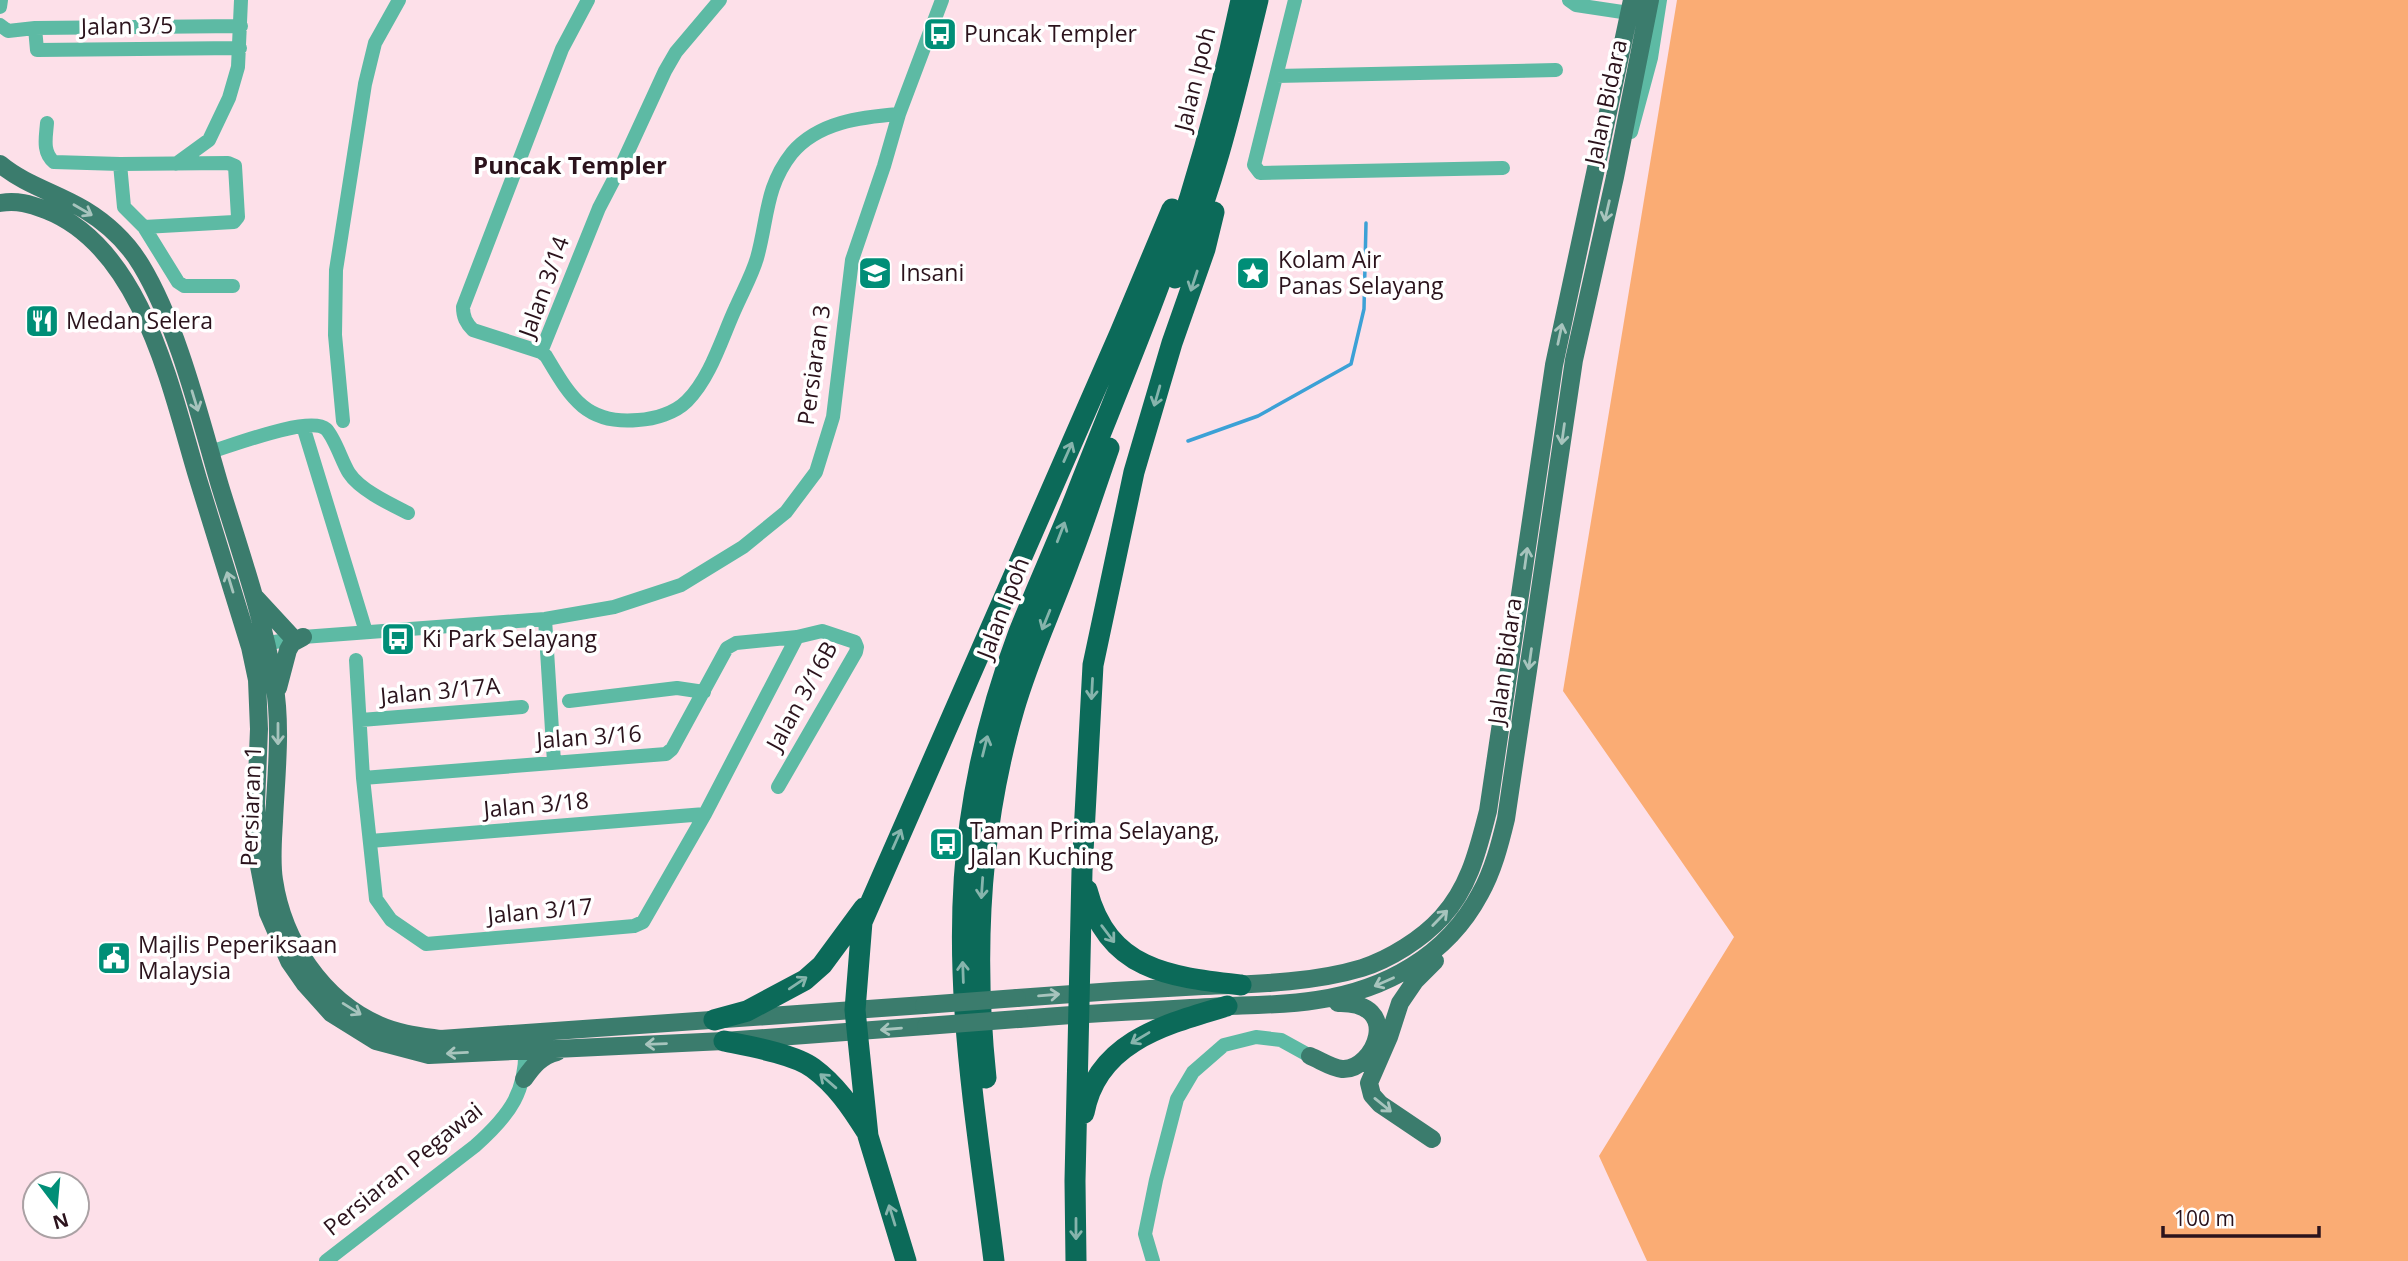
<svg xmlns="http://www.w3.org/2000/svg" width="2408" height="1261" font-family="'Open Sans',sans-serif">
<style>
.green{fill:#faac74}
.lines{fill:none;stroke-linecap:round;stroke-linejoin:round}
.stream{stroke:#3ca1d6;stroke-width:3.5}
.minor{stroke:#5dbaa4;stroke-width:14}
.major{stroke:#3b7c6d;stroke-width:18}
.highway{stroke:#0c6a59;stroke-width:21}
.major-bridge{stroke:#3b7c6d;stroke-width:18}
.oneway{stroke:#a7c4bd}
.oneway2{stroke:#86b4ac}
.labels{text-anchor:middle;stroke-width:7;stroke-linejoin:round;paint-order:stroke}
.street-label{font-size:23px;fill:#2b131c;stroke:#fff}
.poi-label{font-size:23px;fill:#2b131c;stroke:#fff;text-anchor:start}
.neighbourhood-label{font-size:24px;font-weight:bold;fill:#2b131c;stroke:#fff}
</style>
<rect width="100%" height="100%" fill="#fde0e9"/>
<path class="green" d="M1677 0H2408V1261H1647L1599 1156 1734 937 1563 691Z"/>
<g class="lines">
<path class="stream" d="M1188 441 1258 416 1351 364 1364 309 1366 223"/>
<path class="minor" d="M588 0 562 49 463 307C463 317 466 323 473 330L541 352 546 356C570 396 585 425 638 420 655 419 675 413 687 401 711 377 722 337 736 307 743 291 752 275 757 258 768 219 765 187 792 153 818 122 861 117 899 114
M1295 0 1254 165 1260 173 1503 168
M1569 0 1576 5 1629 13
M0 7 1 0
M0 25 8 31 35 28 241 26
M35 28 37 50 240 48
M1276 76 1556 70
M47 123C46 137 42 152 54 162L120 164 228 163 235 166 238 217 234 222 144 227
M1631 132 1651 58 1660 0
M120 164 124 207 144 227 178 282 184 286H233
M176 164 209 140 229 98 238 67 241 0
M541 352 599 208 624 160 665 71 676 52 720 0
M343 421 335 335 336 270 365 84 375 43 399 0
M303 426 366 632
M210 452C231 446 310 415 326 429 335 438 342 462 349 473 360 490 390 504 408 513
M545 619 554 762
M258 645 303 637 545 619 614 607 681 585 743 547 786 512 816 472 833 417 852 260 884 166 899 114 942 0
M356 660 363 778 376 899 391 920 426 944 634 926 643 922 705 814 797 637
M569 701 677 688 704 692
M361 720 522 707
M363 778 666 754 672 749 727 648 736 643 797 637 822 631 855 642 857 647 856 652 778 787
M370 841 705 814
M326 1261 475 1146C510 1115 528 1091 525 1042
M1153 1261 1145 1234 1156 1180 1177 1099 1193 1072 1224 1045 1256 1037 1281 1040 1310 1056"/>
<path class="major" d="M0 164C25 185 57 193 85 210 108 224 127 242 141 265 178 326 200 418 220 486 240 551 263 616 274 682 282 727 276 775 274 821 273 840 271 861 274 880 283 941 322 1000 379 1025 399 1034 420 1036 441 1039L924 1005
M0 203C17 200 30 204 46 210 143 248 171 390 198 479 215 535 233 591 250 647L257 680 259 729 256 804 259 866 268 913 289 961 305 984 331 1013 376 1041 429 1055 724 1041 926 1026
M256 598 293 638
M278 688 288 650 292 643 303 637
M1017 998C1079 993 1141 989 1203 986 1255 984 1312 983 1362 968 1390 959 1422 939 1442 917 1470 886 1478 849 1488 811L1554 365 1632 0
M1019 1019C1088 1013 1158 1010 1227 1006 1257 1005 1287 1005 1317 1000 1385 990 1447 956 1480 894 1493 871 1500 844 1506 819L1574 360 1615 177 1650 0
M1310 1056C1320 1060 1332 1068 1342 1069 1375 1071 1404 1001 1338 1003
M524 1079C533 1066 541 1056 557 1052
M1432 1139 1380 1104 1372 1095 1369 1083 1389 1037 1400 1003 1415 981 1435 961"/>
<path class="highway" d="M1175 278C1214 189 1235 95 1258 0
M1087 890C1108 971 1171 977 1241 985
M714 1020 747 1011 805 980 822 965 864 908
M724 1041C748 1046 794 1054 813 1068 836 1085 851 1107 866 1131
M986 1078C973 954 979 829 1014 709 1029 657 1052 609 1070 559 1084 523 1096 485 1109 448
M1084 1113C1097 1041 1167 1024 1227 1006
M906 1261 868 1136 855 1010 862 922 1120 333 1172 209
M994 1261C976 1116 949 969 970 823 979 758 996 693 1019 632 1037 587 1057 543 1075 498 1114 398 1157 299 1190 197 1210 132 1227 67 1241 0
M1076 1261 1075 1181 1082 871 1093 665 1134 472 1172 343 1205 249 1214 212"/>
<path class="major-bridge" d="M924 1005 1017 998
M926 1026 1019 1019"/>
</g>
<defs><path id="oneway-shaft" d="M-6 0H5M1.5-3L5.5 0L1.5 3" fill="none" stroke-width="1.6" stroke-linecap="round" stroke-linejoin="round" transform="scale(1.75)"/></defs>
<g class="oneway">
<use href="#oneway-shaft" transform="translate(83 210) rotate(30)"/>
<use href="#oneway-shaft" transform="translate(1607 211) rotate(103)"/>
<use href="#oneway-shaft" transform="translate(1560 334) rotate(-78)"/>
<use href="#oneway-shaft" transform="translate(195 401) rotate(73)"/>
<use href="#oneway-shaft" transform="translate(1563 434) rotate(98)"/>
<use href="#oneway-shaft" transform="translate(1526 558) rotate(-82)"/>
<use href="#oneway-shaft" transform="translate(230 582) rotate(-107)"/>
<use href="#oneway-shaft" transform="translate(1530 659) rotate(98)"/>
<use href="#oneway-shaft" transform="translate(278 734) rotate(90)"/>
<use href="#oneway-shaft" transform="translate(1440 918) rotate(-46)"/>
<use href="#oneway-shaft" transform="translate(1384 982) rotate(156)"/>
<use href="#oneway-shaft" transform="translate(1049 995) rotate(-5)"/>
<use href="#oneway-shaft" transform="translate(352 1009) rotate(32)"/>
<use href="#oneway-shaft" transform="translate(891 1029) rotate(175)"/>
<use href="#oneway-shaft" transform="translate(656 1044) rotate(178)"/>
<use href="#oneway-shaft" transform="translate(457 1053) rotate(177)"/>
<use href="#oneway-shaft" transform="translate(1383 1105) rotate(39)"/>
</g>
<g class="oneway2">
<use href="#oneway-shaft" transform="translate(1194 281) rotate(108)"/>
<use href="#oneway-shaft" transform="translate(1157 396) rotate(106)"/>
<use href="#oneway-shaft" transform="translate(1068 452) rotate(-66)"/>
<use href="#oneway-shaft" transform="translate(1061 532) rotate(-69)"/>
<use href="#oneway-shaft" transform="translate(1046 620) rotate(112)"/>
<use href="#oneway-shaft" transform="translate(1092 689) rotate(93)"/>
<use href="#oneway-shaft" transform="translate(985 746) rotate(-76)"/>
<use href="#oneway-shaft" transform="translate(897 839) rotate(-66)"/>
<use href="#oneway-shaft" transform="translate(982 888) rotate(94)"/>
<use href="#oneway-shaft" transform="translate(1108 934) rotate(53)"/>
<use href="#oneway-shaft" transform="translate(963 972) rotate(-92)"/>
<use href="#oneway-shaft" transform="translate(798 983) rotate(-34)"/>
<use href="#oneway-shaft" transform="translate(1140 1038) rotate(149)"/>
<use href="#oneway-shaft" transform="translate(828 1081) rotate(-139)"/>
<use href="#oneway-shaft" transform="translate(892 1215) rotate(-107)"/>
<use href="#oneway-shaft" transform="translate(1076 1229) rotate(90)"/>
</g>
<defs>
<g id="bus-square" transform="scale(1.75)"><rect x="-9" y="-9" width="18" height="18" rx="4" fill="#008e77" stroke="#fff"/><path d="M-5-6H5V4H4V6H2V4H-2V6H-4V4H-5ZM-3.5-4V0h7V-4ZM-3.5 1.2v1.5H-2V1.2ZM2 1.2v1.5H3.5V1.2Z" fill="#fff"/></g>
<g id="school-square" transform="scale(1.75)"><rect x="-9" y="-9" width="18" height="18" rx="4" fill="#008e77" stroke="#fff"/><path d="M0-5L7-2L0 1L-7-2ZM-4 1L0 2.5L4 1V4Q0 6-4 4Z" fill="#fff"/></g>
<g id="sight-square" transform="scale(1.75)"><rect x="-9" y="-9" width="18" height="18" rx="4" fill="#008e77" stroke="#fff"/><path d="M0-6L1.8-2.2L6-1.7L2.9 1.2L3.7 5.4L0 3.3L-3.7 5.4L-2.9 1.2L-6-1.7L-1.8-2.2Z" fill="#fff"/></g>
<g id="restaurant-square" transform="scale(1.75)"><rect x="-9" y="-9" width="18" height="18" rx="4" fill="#008e77" stroke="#fff"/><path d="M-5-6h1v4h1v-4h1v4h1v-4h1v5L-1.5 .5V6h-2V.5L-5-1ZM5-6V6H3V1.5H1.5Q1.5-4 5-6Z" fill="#fff"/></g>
<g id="civic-square" transform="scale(1.75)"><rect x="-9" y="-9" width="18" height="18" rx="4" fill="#008e77" stroke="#fff"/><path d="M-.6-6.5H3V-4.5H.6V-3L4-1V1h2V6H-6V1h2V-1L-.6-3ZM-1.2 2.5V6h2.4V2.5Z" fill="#fff"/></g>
</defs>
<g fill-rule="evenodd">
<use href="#bus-square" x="940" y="34"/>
<use href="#school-square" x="875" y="273"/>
<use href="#sight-square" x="1253" y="273"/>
<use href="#restaurant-square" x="42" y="321"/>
<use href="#bus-square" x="398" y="639"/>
<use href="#bus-square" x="946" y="844"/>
<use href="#civic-square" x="114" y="958"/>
</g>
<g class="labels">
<g class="street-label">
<text transform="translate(127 26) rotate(-1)" y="8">Jalan 3/5</text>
<text transform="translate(1195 79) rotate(-76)" y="8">Jalan Ipoh</text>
<text transform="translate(1606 102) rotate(-78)" y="8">Jalan Bidara</text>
<text transform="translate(544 287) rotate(-70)" y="8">Jalan 3/14</text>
<text transform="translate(814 365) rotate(-82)" y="8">Persiaran 3</text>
<text transform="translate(1003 608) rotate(-69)" y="8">Jalan Ipoh</text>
<text transform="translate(1505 661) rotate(-82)" y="8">Jalan Bidara</text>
<text transform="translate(440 691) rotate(-5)" y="8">Jalan 3/17A</text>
<text transform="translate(802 696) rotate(-61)" y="8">Jalan 3/16B</text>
<text transform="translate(589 737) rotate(-4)" y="8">Jalan 3/16</text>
<text transform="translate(536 805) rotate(-5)" y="8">Jalan 3/18</text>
<text transform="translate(251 806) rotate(-88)" y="8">Persiaran 1</text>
<text transform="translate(540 911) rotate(-5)" y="8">Jalan 3/17</text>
<text transform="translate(403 1169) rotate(-39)" y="8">Persiaran Pegawai</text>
</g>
<g class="poi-label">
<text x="964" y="42">Puncak Templer</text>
<text x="1278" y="268">Kolam Air<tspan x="1278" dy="26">Panas Selayang</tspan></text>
<text x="900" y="281">Insani</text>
<text x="66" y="329">Medan Selera</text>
<text x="422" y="647">Ki Park Selayang</text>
<text x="970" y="839">Taman Prima Selayang,<tspan x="970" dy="26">Jalan Kuching</tspan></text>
<text x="138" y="953">Majlis Peperiksaan<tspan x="138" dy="26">Malaysia</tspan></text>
</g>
<g class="neighbourhood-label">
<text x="570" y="174">Puncak Templer</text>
</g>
</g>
<g transform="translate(56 1205) rotate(164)"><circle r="33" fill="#ffffff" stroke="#aaa1a4" stroke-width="2"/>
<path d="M0-5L12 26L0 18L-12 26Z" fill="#008e77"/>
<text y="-10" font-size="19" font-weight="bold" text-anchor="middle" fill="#2b131c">N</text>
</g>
<path d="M2163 1226v10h156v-10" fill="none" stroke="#2b131c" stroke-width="3.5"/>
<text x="2174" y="1226" font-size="21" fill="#2b131c" stroke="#ffffff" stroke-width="5" paint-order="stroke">100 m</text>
</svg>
